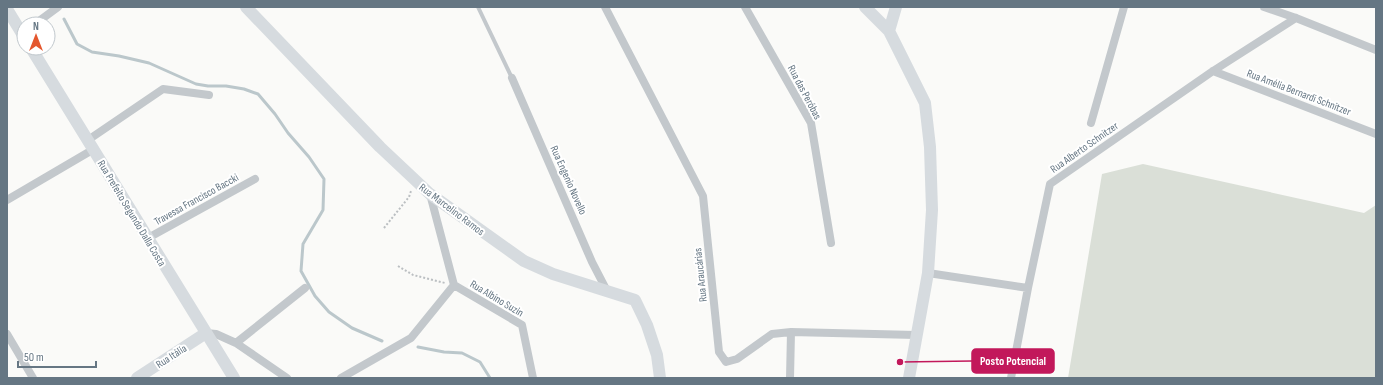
<svg xmlns="http://www.w3.org/2000/svg" width="1383" height="385" font-family="'Sofia Sans Condensed',sans-serif">
<style>
.green{fill:#dadfd7}
.lines{fill:none;stroke-linecap:round;stroke-linejoin:round}
.stream{stroke:#bbc7cb;stroke-width:3}
.path{stroke:#bbbfc2;stroke-width:2;stroke-dasharray:2 2;stroke-linecap:butt}
.lane{stroke:#c3c8cc;stroke-width:4}
.street{stroke:#c3c8cc;stroke-width:8}
.secondary{stroke:#d6dbdf;stroke-width:12}
.labels{text-anchor:middle;stroke-width:4;stroke-linejoin:round;paint-order:stroke}
.street-label{font-size:11px;fill:#657683;stroke:#fff}
.leader{fill:none;stroke:#c2185b;stroke-width:1.5}
.callout-dot{fill:#c2185b;stroke:#fff;stroke-width:1.5}
.callout{fill:#c2185b;stroke:#c2185b;stroke-width:1.5}
.callout-label{font-size:12px;text-anchor:middle;font-weight:bold;fill:#fff}
</style>
<rect width="100%" height="100%" fill="#fafaf8"/>
<path class="green" d="M1143 164 1364 213 1376 205V378H1068L1102 174Z"/>
<g class="lines">
<path class="stream" d="M64 19 77 44 92 52 119 56 149 63 196 84 208 86H226L244 89 258 94 275 114 288 133 309 157 324 179 323 210 303 244 301 271 315 296 329 312 352 328 382 341
M418 347 444 352 462 353 480 362 490 378"/>
<path class="path" d="M384 228 409 197 411 191
M398 266 413 275 445 283"/>
<path class="lane" d="M478 7 512 78"/>
<path class="street" d="M605 7 703 196 719 352 726 362 737 359 772 334 791 332 916 335
M745 7 811 123 831 243
M1264 7 1296 18 1376 50
M35 24 58 7
M1213 71 1376 134
M512 78 592 262 607 291
M1091 123 1124 7
M88 140 163 89 209 95
M430 194 454 285 522 325 533 378
M7 200 94 149
M148 238 255 179
M928 273 1028 288
M206 333 216 334 236 343 287 378
M7 334 33 378
M236 343 305 288
M341 378 411 338 454 285
M790 378 791 332
M1011 378 1028 288 1050 184 1213 71 1296 18"/>
<path class="secondary" d="M246 7 380 147 430 194 524 261 553 274 635 300 647 325 657 355 660 378
M865 7 889 31 925 103 930 147 932 210 928 273 909 378
M7 9 24 37
M889 31 896 7
M31 48 234 378
M137 378 206 333"/>
</g>
<g class="labels">
<g class="street-label">
<text transform="translate(805 92) rotate(62)" y="4">Rua das Peróbas</text>
<text transform="translate(1299 92) rotate(21)" y="4">Rua Amélia Bernardi Schnitzer</text>
<text transform="translate(1084 147) rotate(-35)" y="4">Rua Alberto Schnitzer</text>
<text transform="translate(569 180) rotate(66)" y="4">Rua Engenio Novello</text>
<text transform="translate(196 199) rotate(-29)" y="4">Travessa Francisco Baccki</text>
<text transform="translate(452 209) rotate(37)" y="4">Rua Marcelino Ramos</text>
<text transform="translate(132 213) rotate(59)" y="4">Rua Prefeito Segundo Dalla Costa</text>
<text transform="translate(700 275) rotate(-96)" y="4">Rua Araucárias</text>
<text transform="translate(497 298) rotate(31)" y="4">Rua Albino Suzin</text>
<text transform="translate(171 356) rotate(-33)" y="4">Rua Itália</text>
</g>
</g>
<path class="leader" d="M900 362L972 361"/>
<circle class="callout-dot" cx="900" cy="362" r="4"/>
<rect class="callout" x="972" y="349" width="82" height="24" rx="4"/>
<g class="callout-label">
<text x="1013" y="365">Posto Potencial</text>
</g>
<rect width="1383" height="385" fill="none" stroke="#657683" stroke-width="16"/>
<g transform="translate(36 36)"><circle r="19" fill="#ffffff" stroke="#c1c8cd"/>
<path d="M0-3L7 15L0 10L-7 15Z" fill="#e4572e"/>
<text y="-6" font-size="11" font-weight="bold" text-anchor="middle" fill="#657683">N</text>
</g>
<path d="M18 361v6h78v-6" fill="none" stroke="#657683" stroke-width="2"/>
<text x="24" y="361" font-size="12" fill="#657683" stroke="#ffffff" stroke-width="3" paint-order="stroke">50 m</text>
</svg>
